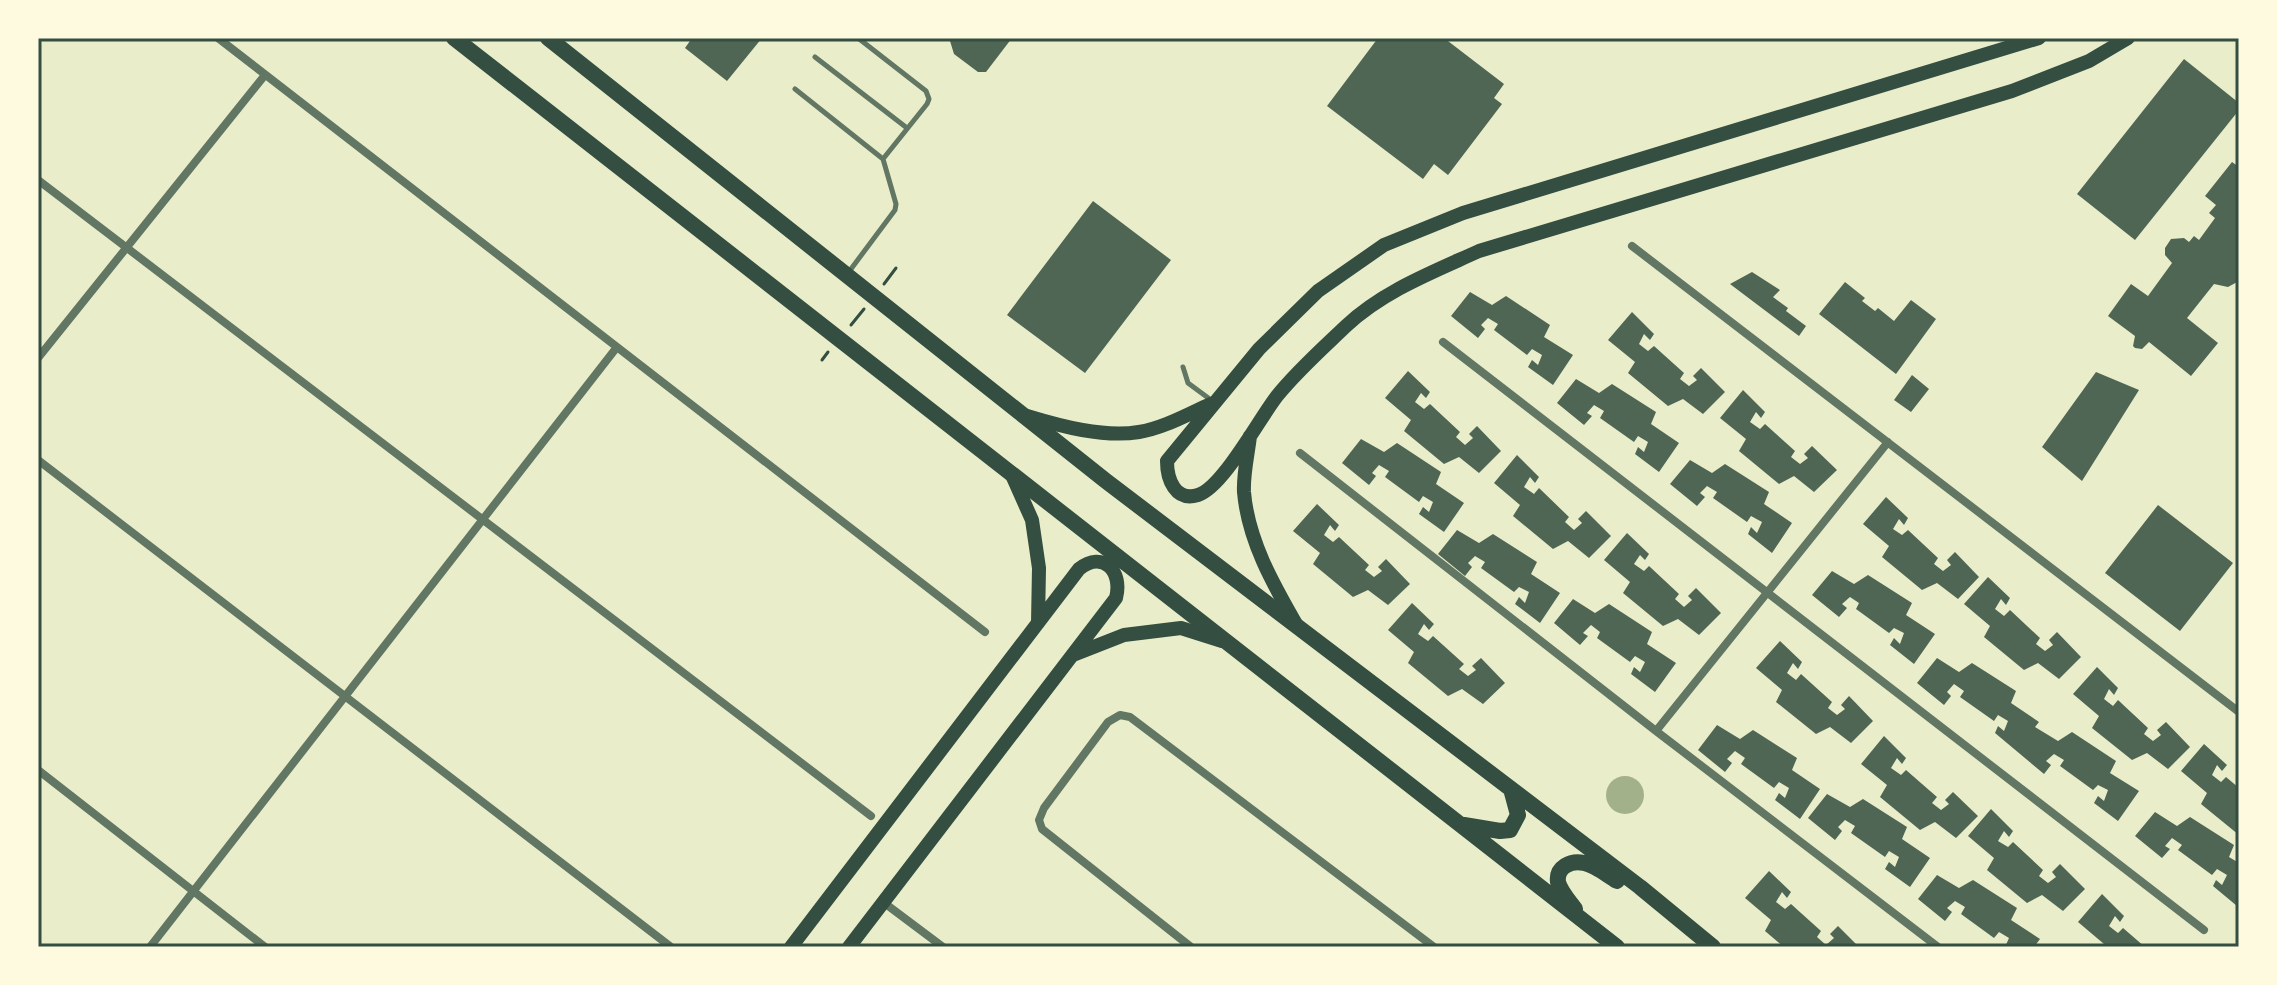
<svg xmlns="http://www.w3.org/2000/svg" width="2277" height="985" font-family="Cabin,sans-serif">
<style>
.water{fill:#a3b18a}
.building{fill:#4f6655}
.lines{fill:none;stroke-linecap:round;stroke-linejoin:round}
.path{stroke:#344e41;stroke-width:3}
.service{stroke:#617663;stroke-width:5}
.minor{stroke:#617663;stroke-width:8}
.secondary{stroke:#344e41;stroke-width:14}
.primary{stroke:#344e41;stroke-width:16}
.neatline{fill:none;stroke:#344e41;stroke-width:3}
</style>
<rect width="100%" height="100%" fill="#e9edc9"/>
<path class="water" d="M1606 795a19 19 0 1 1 38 0a19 19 0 1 1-38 0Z"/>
<path class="building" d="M692 38H762L727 81 685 48Z
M952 38H1012L986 72H978L954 54 950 41Z
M1378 38H1444L1504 84 1494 98 1502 104 1448 175 1434 164 1423 179 1327 106Z
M2184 59 2239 103V110L2135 240 2077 194Z
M2232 162 2239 167V281L2228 287 2214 284 2187 318 2218 343 2191 376 2149 342 2142 349 2135 348 2133 346 2135 336 2108 316 2131 284 2148 296 2172 263 2165 255V248L2171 239 2184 238 2189 242 2194 236 2199 240 2215 218 2209 213 2216 205 2205 196Z
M1093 201 1171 260 1085 373 1007 315Z
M1752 272 1780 290 1773 297 1788 308 1786 311 1806 326 1799 336 1730 284Z
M1845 282 1865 298 1862 301 1875 311 1878 308 1894 321 1911 300 1936 319 1896 374 1819 314Z
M1470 292 1492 305 1506 296 1550 325 1544 337 1573 355 1553 385 1528 367 1532 360 1538 365 1542 355 1532 349 1527 355 1494 330 1498 324 1488 318 1481 325 1485 329 1478 338 1451 316Z
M1632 312 1654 334 1650 340 1644 334 1639 344 1648 351 1654 346 1684 373 1680 379 1689 386 1697 380 1693 376 1701 368 1725 392 1703 414 1683 399 1668 406 1628 373 1635 362 1608 340Z
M1408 371 1430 392 1426 398 1421 393 1415 402 1424 409 1430 404 1460 432 1456 437 1465 445 1473 438 1469 434 1477 426 1501 451 1479 473 1459 457 1444 464 1404 431 1411 420 1385 398Z
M2096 372 2139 390 2082 481 2042 447Z
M1912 375 1929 389 1911 412 1894 400Z
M1576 379 1599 393 1612 384 1656 412 1651 424 1679 443 1659 472 1635 454 1638 447 1644 452 1648 442 1638 436 1634 442 1600 418 1604 411 1594 405 1587 413 1592 416 1584 425 1557 403Z
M1743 390 1765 412 1761 418 1756 412 1750 422 1760 429 1765 424 1795 451 1791 457 1800 464 1808 458 1804 454 1812 446 1837 470 1814 492 1794 476 1779 484 1739 451 1746 439 1720 418Z
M1361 439 1384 452 1397 443 1441 472 1436 484 1464 503 1444 532 1419 514 1423 507 1429 512 1433 502 1423 496 1419 502 1385 477 1389 471 1379 465 1372 473 1376 476 1369 485 1342 463Z
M1517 455 1539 477 1535 483 1530 477 1524 487 1534 494 1539 488 1569 517 1565 522 1574 530 1582 523 1578 519 1586 511 1611 536 1589 558 1568 541 1553 549 1513 516 1520 505 1494 483Z
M1690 460 1712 473 1725 464 1769 492 1764 504 1792 523 1772 553 1748 534 1751 527 1757 533 1762 522 1751 516 1747 522 1713 498 1717 492 1707 486 1700 493 1705 497 1697 506 1670 484Z
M1886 497 1908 518 1904 525 1899 519 1893 529 1902 535 1908 530 1938 558 1934 564 1943 571 1951 565 1947 560 1955 552 1979 577 1958 599 1937 583 1922 590 1882 557 1889 546 1863 524Z
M1317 504 1339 525 1335 531 1330 525 1324 535 1333 542 1339 537 1369 565 1365 570 1374 577 1382 571 1378 567 1386 559 1410 584 1388 605 1368 590 1353 597 1313 564 1320 553 1293 531Z
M2158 505 2233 563 2180 631 2105 573Z
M1457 530 1479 543 1493 534 1537 562 1531 574 1560 593 1540 623 1515 604 1519 597 1525 603 1529 592 1519 587 1514 592 1481 568 1485 562 1475 556 1468 563 1472 567 1465 576 1438 554Z
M1627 533 1649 554 1645 560 1640 555 1634 564 1644 571 1649 566 1679 594 1675 599 1684 607 1692 600 1688 596 1696 588 1721 613 1699 635 1678 619 1663 626 1623 593 1630 582 1604 560Z
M1832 571 1854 584 1868 575 1912 603 1906 615 1935 634 1914 664 1890 645 1894 638 1900 644 1904 633 1894 628 1889 633 1856 609 1859 603 1850 597 1842 604 1847 608 1839 617 1812 595Z
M1988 577 2010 598 2006 605 2001 599 1995 609 2004 616 2010 610 2040 638 2036 644 2045 651 2053 645 2049 640 2057 632 2081 657 2059 679 2038 663 2024 670 1984 637 1990 626 1964 604Z
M1573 599 1595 613 1609 604 1652 632 1647 644 1676 663 1655 692 1631 674 1634 667 1640 672 1645 662 1635 656 1630 662 1597 638 1600 632 1591 625 1583 633 1588 636 1580 645 1554 623Z
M1412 603 1434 624 1429 630 1424 624 1418 634 1428 641 1433 636 1464 664 1459 669 1468 676 1476 670 1472 666 1481 658 1505 683 1483 704 1462 689 1448 696 1408 663 1414 652 1388 630Z
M1780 641 1802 662 1798 669 1793 663 1787 673 1796 680 1801 674 1832 702 1828 708 1837 715 1845 709 1841 705 1849 696 1873 721 1851 743 1830 727 1816 734 1776 702 1782 690 1756 668Z
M1937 658 1959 672 1972 663 2016 691 2011 703 2039 722 2035 727 2058 741 2072 732 2116 761 2110 773 2139 791 2118 821 2094 803 2098 796 2104 801 2108 790 2098 785 2093 790 2060 766 2064 760 2054 754 2046 761 2051 765 2044 774 1995 733 1998 726 2004 731 2008 721 1998 715 1994 721 1960 697 1964 691 1954 684 1947 692 1951 696 1944 705 1917 683Z
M2097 667 2118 688 2114 695 2109 689 2104 699 2113 706 2118 700 2148 728 2144 734 2153 741 2161 735 2157 730 2166 722 2190 747 2168 769 2147 753 2132 760 2092 728 2099 716 2073 694Z
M1717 725 1740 739 1753 730 1797 758 1792 770 1820 789 1800 819 1775 800 1779 793 1785 798 1789 788 1779 782 1774 788 1741 764 1745 758 1735 751 1727 759 1732 763 1725 772 1698 750Z
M1884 736 1906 758 1902 764 1897 758 1891 768 1901 775 1906 770 1937 797 1932 803 1941 810 1949 804 1945 800 1953 792 1978 816 1956 838 1935 822 1920 830 1880 797 1887 785 1861 764Z
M2204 744 2227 765 2222 771 2217 765 2212 775 2221 782 2226 777 2239 788V835L2201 804 2207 793 2181 771Z
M1827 794 1850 807 1863 799 1907 827 1902 839 1930 858 1910 887 1885 869 1889 862 1895 867 1899 857 1889 851 1885 857 1851 833 1855 826 1845 820 1838 827 1842 831 1835 840 1808 818Z
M1991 809 2013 831 2009 837 2004 831 1998 841 2008 847 2013 842 2043 870 2039 876 2048 883 2056 877 2052 872 2060 864 2085 889 2063 911 2042 895 2027 903 1987 870 1994 858 1968 836Z
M2155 812 2177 826 2190 817 2234 845 2229 857 2239 863 2237 906 2213 886 2216 880 2222 885 2227 875 2217 869 2212 875 2178 850 2182 845 2172 838 2165 846 2170 849 2162 858 2135 836Z
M1769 871 1791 892 1787 898 1782 892 1776 902 1785 909 1791 904 1821 931 1817 937 1826 945 1834 938 1830 934 1838 926 1859 947H1784L1765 931 1771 920 1745 898Z
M1937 875 1959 888 1973 880 2017 908 2011 920 2040 939 2034 947H2005L2009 938 1999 932 1994 938 1961 914 1965 907 1955 901 1947 908 1952 912 1945 921 1918 899Z
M2102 894 2124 916 2120 922 2115 916 2109 926 2118 933 2123 928 2145 947H2102L2104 944 2078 922Z"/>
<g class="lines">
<path class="path" d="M884 284 896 268
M851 325 864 309
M822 360 828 352"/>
<path class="service" d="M858 38 926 91 929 99 927 104 883 159
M815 57 907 128
M795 89 883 159 896 204 895 210 848 273
M1183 367 1188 383 1211 400"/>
<path class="minor" d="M218 38 985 632
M38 180 871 816
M1632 246 2239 712
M1443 342 2204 930
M38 358 265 75
M1300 453 1656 731 1938 947
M38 460 671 947
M1656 731 1888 442
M38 770 265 947
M883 902 943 947
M150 947 617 347
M1191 947 1042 829 1039 820 1044 808 1108 722 1120 715 1130 717 1434 947"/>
<path class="secondary" d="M2039 38 1463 213 1384 245 1318 291 1259 349 1167 461C1167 479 1175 502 1198 495 1223 487 1259 419 1277 396 1297 371 1323 348 1346 326 1383 291 1433 272 1479 251L2012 91 2089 61 2128 38
M1027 416C1060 426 1104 438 1139 432 1164 428 1188 414 1211 404
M1250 436C1248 454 1243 474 1244 492 1248 540 1273 584 1296 624
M1011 473 1032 520 1039 568 1038 623
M1073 655 1124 635 1181 628 1222 641
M791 947 1079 569C1103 550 1123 571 1116 598L849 947"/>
<path class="primary" d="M454 38 1617 947
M548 38 1106 481 1640 887 1713 947
M1464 825 1500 831 1510 830 1518 815 1511 789
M1575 909C1570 902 1560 891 1558 882 1556 867 1571 860 1584 863 1595 865 1607 875 1617 881"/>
</g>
<rect width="2277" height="985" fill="none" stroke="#fefae0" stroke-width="80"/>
<rect x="40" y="40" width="2197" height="905" class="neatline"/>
</svg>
